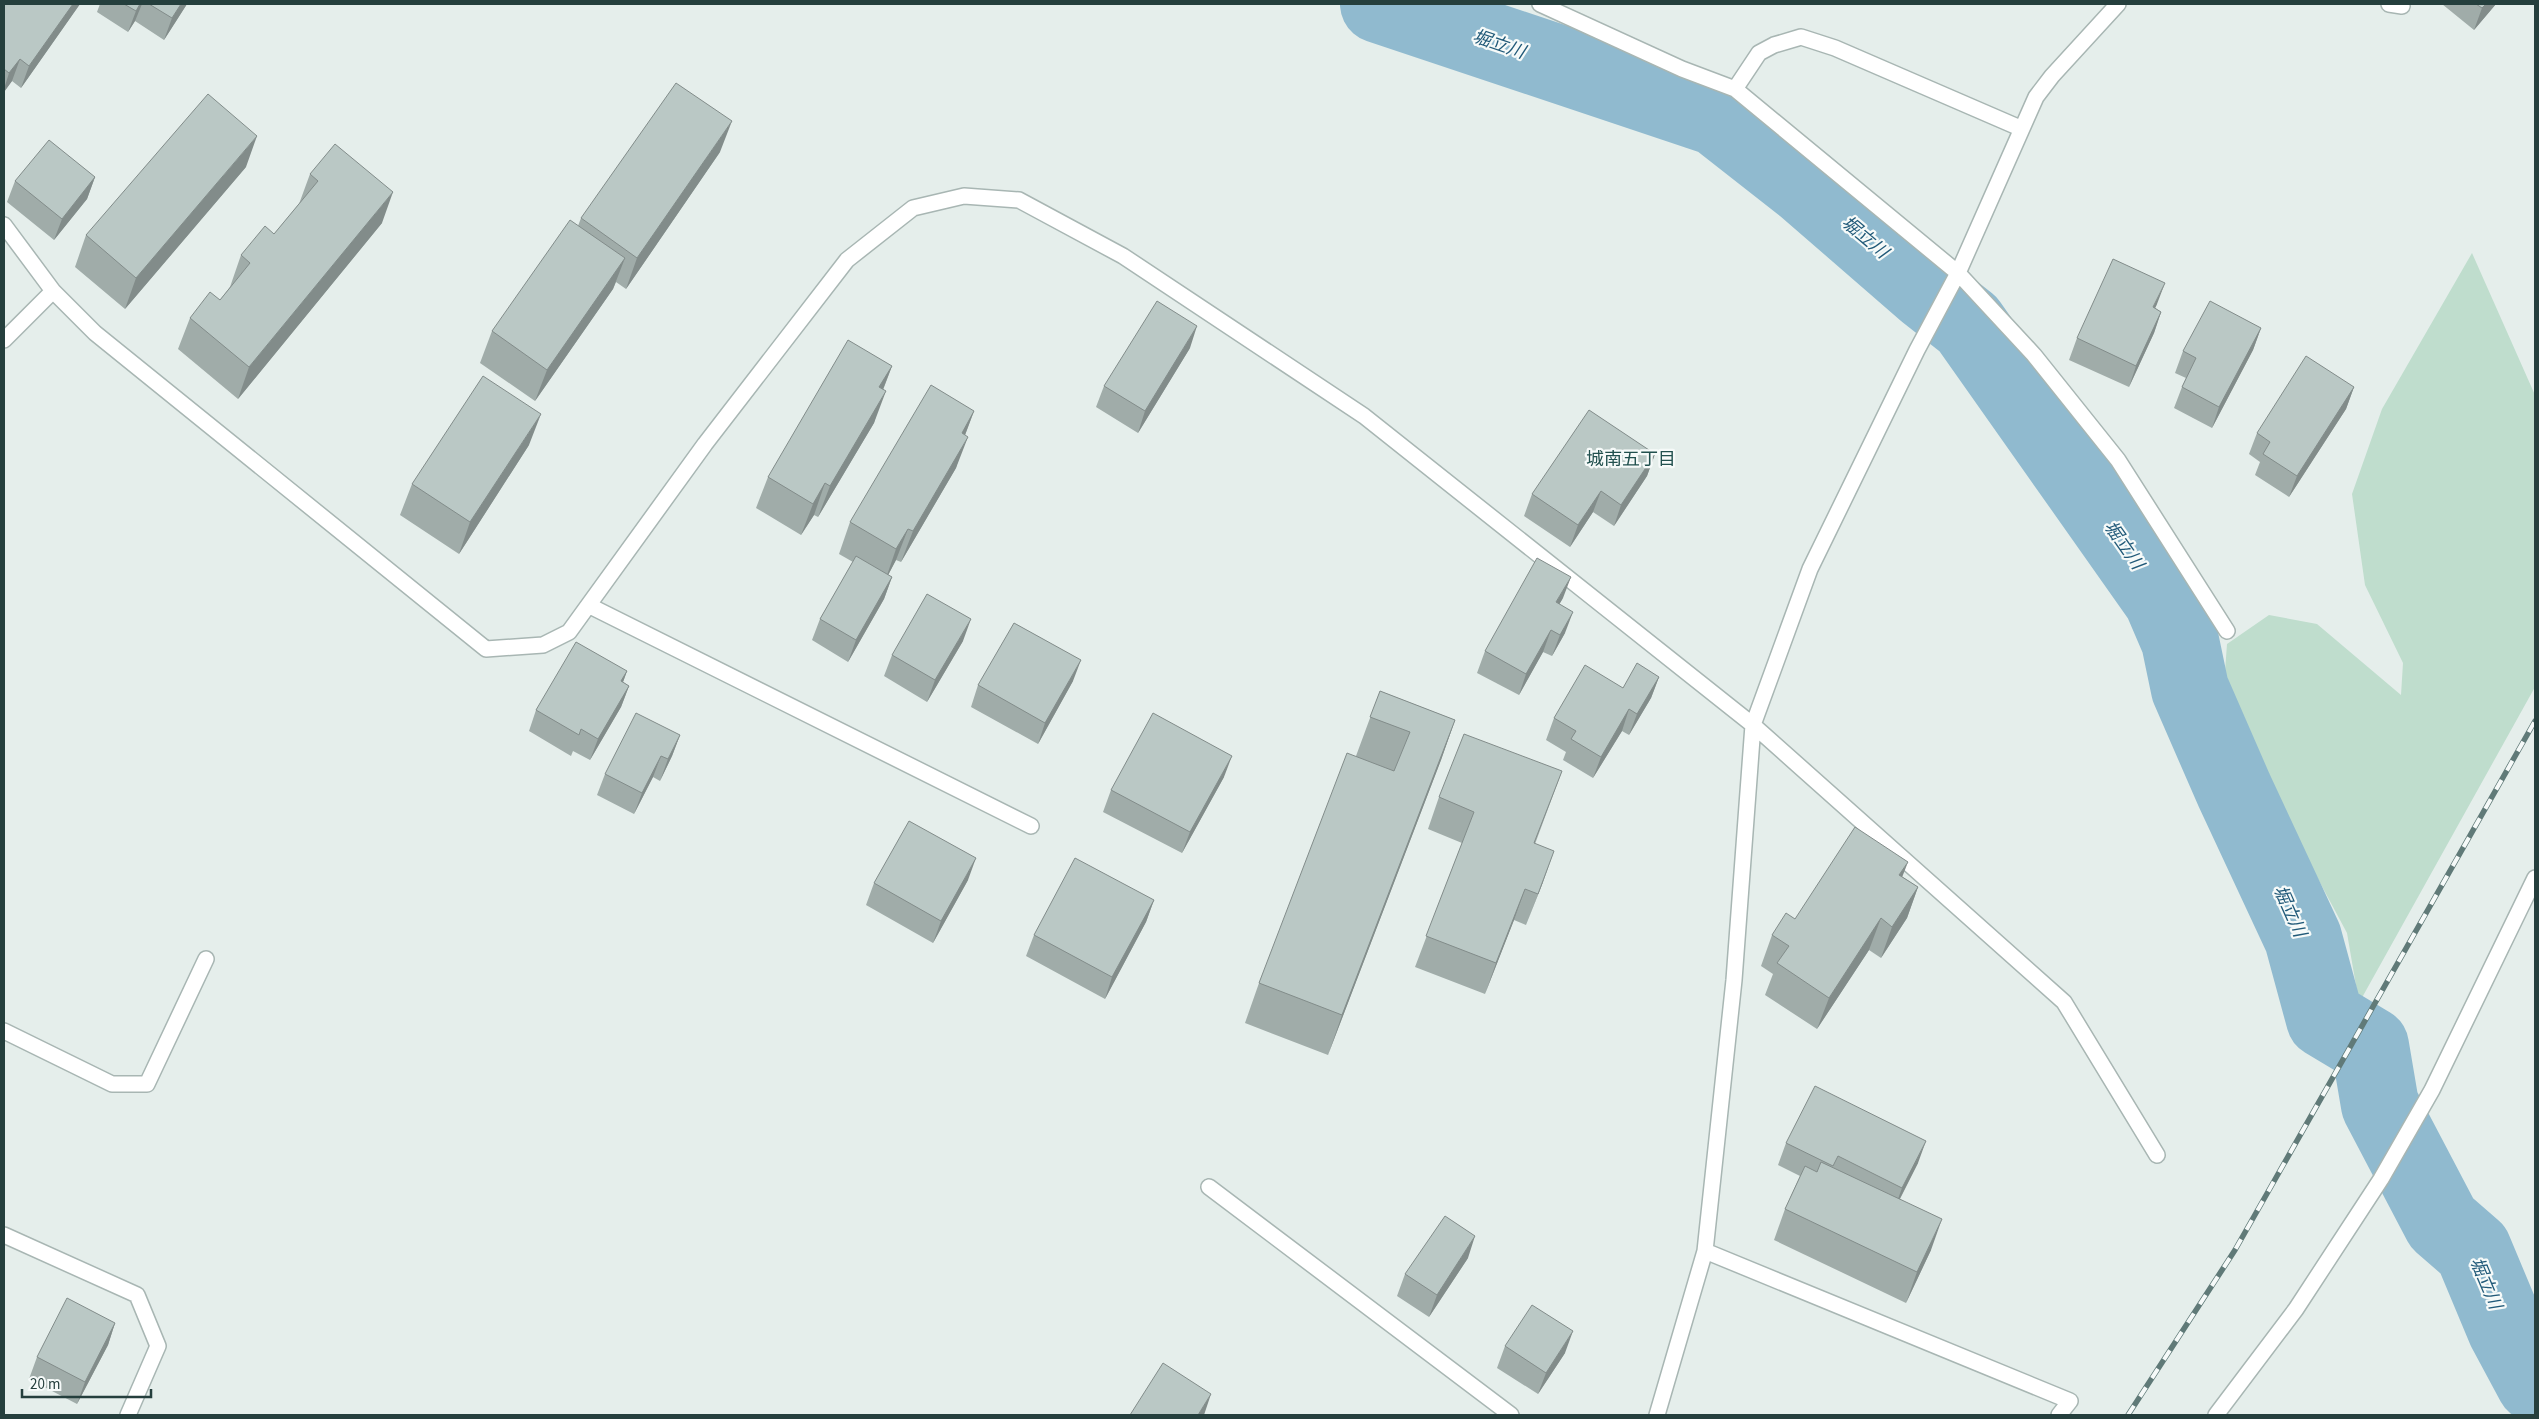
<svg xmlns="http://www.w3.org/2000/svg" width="2539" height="1419" font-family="'Source Sans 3','Noto Sans JP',sans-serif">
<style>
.green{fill:#bfddcd}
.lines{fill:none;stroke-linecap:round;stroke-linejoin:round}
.river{stroke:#90bacf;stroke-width:78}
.minor-casing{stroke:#a8b6b3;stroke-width:18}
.minor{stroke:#fff;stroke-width:15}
.rail-casing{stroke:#607a78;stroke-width:5.5}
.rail{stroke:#f6faf9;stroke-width:4;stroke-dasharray:11;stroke-linecap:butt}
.wall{fill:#a0aca9}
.shaded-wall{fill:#828c8a}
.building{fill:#bac8c5;stroke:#828c8a}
.labels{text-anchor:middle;stroke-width:4.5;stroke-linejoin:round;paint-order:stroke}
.water-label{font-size:18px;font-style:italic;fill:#215a79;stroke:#f6faf9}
.neighbourhood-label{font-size:18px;fill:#21504e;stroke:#f6faf9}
</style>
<rect width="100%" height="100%" fill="#e5eeeb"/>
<path class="green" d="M2472 253 2535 395V687L2359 1003 2347 933 2280 808 2222 713 2227 644 2269 615 2317 624 2401 695 2403 663 2365 585 2352 494 2382 409Z"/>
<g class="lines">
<path class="river" d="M1379 4 1717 117 1805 186 1926 291 1968 324 2162 599 2180 641 2190 689 2234 790 2303 938 2325 1019 2370 1046 2380 1105 2442 1223 2473 1250 2506 1329 2535 1383"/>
<g class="minor-casing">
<path id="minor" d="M1540 4 1682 69 1735 89 1958 273 2034 355 2118 460 2227 631
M2389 4 2402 6
M1735 89 1759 53 1774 45 1801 37 1835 48 2020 128
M4 225 53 291 95 333 486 649 543 645 569 632 705 444 847 260 913 208 964 196 1019 200 1123 256 1364 416 1753 725 2064 1002 2157 1155
M4 340 53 291
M590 606 1031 826
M4 1031 112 1084H147L206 959
M1209 1187 1511 1415
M4 1235 137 1295 158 1346 128 1415
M1705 1251 2070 1401 2059 1415
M1657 1415 1705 1251 1734 980 1753 725 1810 569 1917 350 1958 273 2036 97 2052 76 2118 4
M2216 1415 2296 1309 2381 1179 2432 1090 2535 878"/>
</g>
<use href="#minor" class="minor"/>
<g class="rail-casing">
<path id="rail" d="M2128 1415 2235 1250 2535 721"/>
</g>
<use href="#rail" class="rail"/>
</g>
<path class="wall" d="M5 4H80L21 88 12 81 4 92V6Z
M100 4H187L164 40 135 21 128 32 97 12Z
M2442 4H2496L2474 30Z
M720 152 626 289 616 282 613 289 535 401 480 363 492 331 578 226 581 218Z
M246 167 125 309 75 267 86 235Z
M310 174 382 223 238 399 178 349 190 318 220 300 230 287 241 255 274 234 299 204Z
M95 177 87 199 54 240 7 202 15 181Z
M2157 304 2155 308 2161 312 2154 333 2129 387 2069 360 2077 338Z
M2261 328 2253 350 2212 428 2174 408 2182 387 2186 378 2175 373 2183 351Z
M1190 348 1138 433 1096 407 1104 386Z
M892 366 883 390 874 423 818 517 814 515 801 535 756 508 768 477Z
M2354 387 2346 409 2289 497 2255 475 2260 462 2249 454 2257 433Z
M974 411 965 435 956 468 901 562 896 560 888 575 892 577 884 599 848 662 812 640 820 619 853 562 839 554 850 522Z
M529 445 459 554 400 515 412 484Z
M1655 454 1647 476 1614 526 1593 512 1570 547 1524 516 1532 494Z
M1563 598 1559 604 1565 633 1552 656 1543 652 1519 695 1477 673 1485 651Z
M963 641 927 702 884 676 892 655Z
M627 671 623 682 629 686 621 707 590 760 573 751 571 756 529 731 536 710Z
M1659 677 1651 698 1629 735 1622 731 1593 778 1563 760 1566 752 1546 740 1554 718 1623 688Z
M1073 681 1038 744 971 707 978 685Z
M1380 691 1455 720 1441 760 1328 1055 1245 1023 1259 983 1356 756Z
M680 735 672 756 660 781 653 777 634 814 597 795 605 774Z
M1562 771 1535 844 1543 882 1526 925 1514 920 1485 994 1415 967 1462 843 1428 829 1439 797Z
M1224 777 1182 853 1103 812 1111 790Z
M1903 877 1918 887 1907 918 1881 958 1869 950 1817 1029 1765 995 1773 974 1761 966 1772 935 1795 919Z
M968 880 933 943 866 905 874 883Z
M1154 900 1146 922 1105 999 1026 956 1034 935Z
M1786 1143 1918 1163 1900 1199 1931 1250 1906 1303 1774 1240 1785 1209 1800 1176 1778 1165Z
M1468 1258 1429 1317 1397 1296 1405 1274Z
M115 1323 108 1345 77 1404 29 1379 37 1357Z
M1505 1346 1565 1353 1538 1394 1497 1368Z"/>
<path class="shaded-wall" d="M73 4H80L21 88 29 66Z
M140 4H142L135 21 128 32 136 11Z
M181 4H187L164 40 172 18Z
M2486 4H2496L2474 30 2482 8Z
M20 59 12 81 4 92V89L9 73Z
M732 121 720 152 626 289 637 258Z
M257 136 246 167 125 309 136 278Z
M95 177 87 199 54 240 62 219Z
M393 192 382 223 238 399 249 367Z
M625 258 613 289 535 401 547 370Z
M2165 283 2157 304 2145 329 2153 307Z
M2161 312 2154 333 2129 387 2136 366Z
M1197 326 1190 348 1138 433 1145 411Z
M2261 328 2253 350 2212 428 2219 407Z
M892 366 880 397 879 387Z
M2354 387 2346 409 2289 497 2297 476Z
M886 391 874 423 818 517 830 486Z
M974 411 962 443V433Z
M541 414 529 445 459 554 470 522Z
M968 437 956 468 901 562 913 531Z
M1655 454 1647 476 1614 526 1621 505Z
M825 483 814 515 801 535 813 504Z
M1601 491 1593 512 1570 547 1578 525Z
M908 529 896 560 885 581 896 549Z
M892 577 884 599 848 662 856 640Z
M1571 577 1563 598 1548 624 1556 602Z
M1573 612 1565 633 1552 656 1560 635Z
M971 619 963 641 927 702 935 680Z
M1551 630 1543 652 1519 695 1526 674Z
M1081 660 1073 681 1038 744 1045 723Z
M627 671 619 693 621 681Z
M1659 677 1651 698 1629 735 1637 714Z
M629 686 621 707 590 760 598 739Z
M1629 709 1622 731 1593 778 1601 757Z
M1455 720 1441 760 1328 1055 1342 1015Z
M680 735 672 756 660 781 668 759Z
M661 756 653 777 634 814 642 793Z
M1232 756 1224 777 1182 853 1190 832Z
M1554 851 1543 882 1526 925 1538 894Z
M976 858 968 880 933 943 941 921Z
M1908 862 1896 893 1899 875Z
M1918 887 1907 918 1881 958 1892 927Z
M1525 889 1514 920 1485 994 1496 963Z
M1154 900 1146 922 1105 999 1112 977Z
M1881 918 1869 950 1817 1029 1829 998Z
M1926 1141 1918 1163 1894 1210 1902 1188Z
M1942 1219 1931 1250 1906 1303 1917 1272Z
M1475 1236 1468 1258 1429 1317 1437 1295Z
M115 1323 108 1345 77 1404 85 1382Z
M1573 1331 1565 1353 1538 1394 1546 1373Z
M1211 1394 1204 1415H1198Z"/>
<path class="building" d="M5 4H73L29 66 20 59 9 73 4 69V6Z
M124 4H140L136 11Z
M149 4H181L172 18Z
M2476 4H2486L2482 8Z
M676 83 732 121 637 258 581 218Z
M208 94 257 136 136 278 86 235Z
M49 140 95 177 62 219 15 181Z
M335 144 393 192 249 367 190 318 210 292 220 300 250 263 241 255 265 226 274 234 318 181 310 174Z
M570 220 625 258 547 370 492 331Z
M2113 259 2165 283 2153 307 2161 312 2136 366 2077 338Z
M1157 301 1197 326 1145 411 1104 386Z
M2210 301 2261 328 2219 407 2182 387 2196 358 2183 351Z
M848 340 892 366 879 387 886 391 830 486 825 483 813 504 768 477Z
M2306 356 2354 387 2297 476 2263 454 2270 442 2257 433Z
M483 376 541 414 470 522 412 484Z
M931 385 974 411 962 433 968 437 913 531 908 529 896 549 850 522Z
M1589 410 1655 454 1621 505 1601 491 1578 525 1532 494Z
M856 556 892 577 856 640 820 619Z
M1537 558 1571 577 1556 602 1573 612 1560 635 1551 630 1526 674 1485 651Z
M927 594 971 619 935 680 892 655Z
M1014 623 1081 660 1045 723 978 685Z
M576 642 627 671 621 681 629 686 598 739 581 729 579 735 536 710Z
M1637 663 1659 677 1637 714 1629 709 1601 757 1571 739 1576 731 1554 718 1585 665 1623 688Z
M1380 691 1455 720 1342 1015 1259 983 1347 753 1394 771 1410 732 1370 717Z
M636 713 680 735 668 759 661 756 642 793 605 774Z
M1153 713 1232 756 1190 832 1111 790Z
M1464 734 1562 771 1534 843 1554 851 1538 894 1525 889 1496 963 1426 936 1474 812 1439 797Z
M909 821 976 858 941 921 874 883Z
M1855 827 1908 862 1899 875 1918 887 1892 927 1881 918 1829 998 1777 963 1789 946 1772 935 1786 913 1795 919Z
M1075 858 1154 900 1112 977 1034 935Z
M1815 1086 1926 1141 1902 1188 1838 1156 1833 1166 1786 1143Z
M1821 1162 1942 1219 1917 1272 1785 1209 1805 1166 1817 1172Z
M1445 1216 1475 1236 1437 1295 1405 1274Z
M67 1298 115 1323 85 1382 37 1357Z
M1532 1305 1573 1331 1546 1373 1505 1346Z
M1163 1363 1211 1394 1198 1415H1130Z"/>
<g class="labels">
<g class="water-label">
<text transform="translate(1499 44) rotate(19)" y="6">堀立川</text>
<text transform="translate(1865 237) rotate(40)" y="6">堀立川</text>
<text transform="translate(2124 545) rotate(55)" y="6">堀立川</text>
<text transform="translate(2290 911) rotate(66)" y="6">堀立川</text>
<text transform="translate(2486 1283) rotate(67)" y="6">堀立川</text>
</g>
<g class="neighbourhood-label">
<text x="1631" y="465">城南五丁目</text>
</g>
</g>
<rect width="2539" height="1419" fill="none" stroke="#253f3d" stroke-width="10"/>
<path d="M22 1389v8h129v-8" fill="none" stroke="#253f3d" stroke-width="2.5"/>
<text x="30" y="1389" font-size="15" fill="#253f3d" stroke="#f6faf9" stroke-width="4" paint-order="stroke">20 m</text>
</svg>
